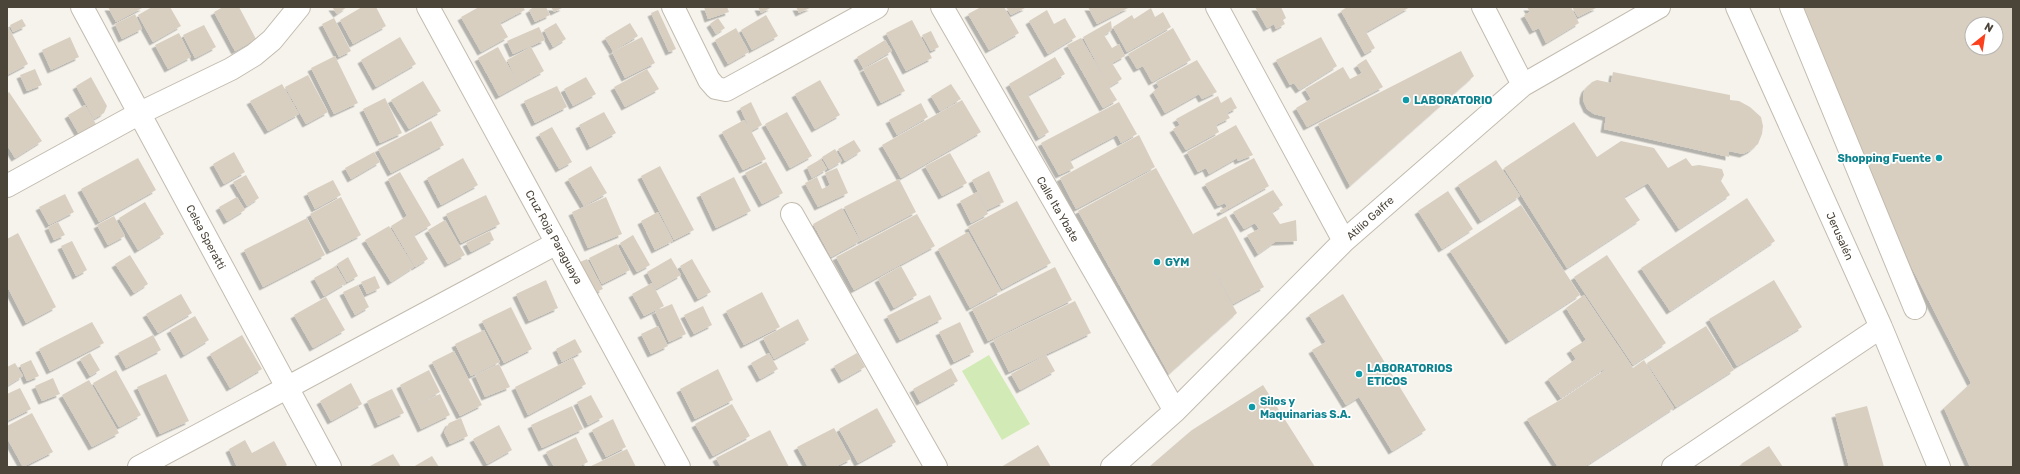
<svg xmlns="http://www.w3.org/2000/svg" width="2020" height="474" font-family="Rubik,sans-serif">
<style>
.green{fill:#d2eab5}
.building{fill:#d8cfc1;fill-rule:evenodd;filter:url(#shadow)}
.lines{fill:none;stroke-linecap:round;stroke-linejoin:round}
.minor-casing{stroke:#c2bbae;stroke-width:24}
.minor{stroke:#fff;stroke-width:22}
.culture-dot{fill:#0f9aa8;stroke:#fff;stroke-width:1.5}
.labels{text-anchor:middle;stroke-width:3.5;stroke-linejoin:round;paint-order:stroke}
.culture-label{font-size:11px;font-weight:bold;fill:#0d838f;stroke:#fff;text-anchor:start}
.street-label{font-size:11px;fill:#4b4439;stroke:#fff}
</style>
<defs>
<filter id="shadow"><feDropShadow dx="-3.5" dy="3.5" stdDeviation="0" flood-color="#0004"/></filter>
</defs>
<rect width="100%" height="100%" fill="#f6f3ec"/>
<path class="green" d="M989 355 1030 424 1002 440 962 371Z"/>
<path class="building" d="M108 7H144L116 22Z
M152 7H170L181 26 153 42 138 15Z
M223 7H239L256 39 235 51 214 12Z
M332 7H347L337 14Z
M362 7H376L386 26 353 44 340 20Z
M479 7H523L525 10 500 23 508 37 481 52 461 17Z
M534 7H546L550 15 535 22 529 10Z
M551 7H564L554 12Z
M704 7H727L729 12 708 19Z
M758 7H772L761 13Z
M796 7H812L799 13Z
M981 7H1004L1019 33 989 50 968 14Z
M1006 7H1027L1011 15Z
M1088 7H1130L1097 24Z
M1255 7H1281L1286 18 1283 20 1285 24 1276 29 1274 24 1267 28Z
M1347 7H1410L1366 32 1375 48 1365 54 1341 11Z
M1527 7H1571L1579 23 1546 43 1539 28 1533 31 1524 15 1530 12Z
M1572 7H1598L1578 17Z
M1801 7H2013V467H1970L1944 408 1971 383 1912 268ZM1972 24H1996V48H1972Z
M1151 8 1155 17 1163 12 1171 27 1127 52 1113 27 1132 15 1134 19Z
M658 10 676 49 669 52 651 13Z
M1047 10 1054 24 1065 18 1076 37 1048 54 1029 21Z
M135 14 142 29 122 39 115 24Z
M766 15 778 36 752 50 741 30Z
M334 18 351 51 339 57 322 24Z
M718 18 725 28 716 34 710 24Z
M22 19 26 26 13 32 10 25Z
M912 20 932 58 906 71 886 33Z
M1111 21 1112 30 1104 35 1112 48 1119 44 1125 56 1112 63 1122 79 1109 87 1117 100 1103 108 1067 45 1081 38 1106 81 1083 37Z
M556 23 566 39 553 47 544 30Z
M630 23 638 36 613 51 605 38Z
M204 25 216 47 195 58 183 35Z
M539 27 545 40 513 54 507 41Z
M9 28 28 64 7 75V29Z
M736 28 749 52 728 64 715 40Z
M1173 28 1191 60 1152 82 1143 66 1137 69 1128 54Z
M931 31 939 47 931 51 922 35Z
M179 33 191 57 168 69 155 45Z
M70 37 79 57 51 70 42 50Z
M400 37 416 64 376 87 361 60Z
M642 37 655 63 625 78 612 52Z
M1321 37 1337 66 1299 90 1294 83 1290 85 1276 60Z
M885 40 892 51 863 68 857 57Z
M498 47 519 85 499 96 478 58Z
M531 47 544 71 519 85 507 60Z
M1461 51 1474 76 1350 186 1318 124Z
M335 56 358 103 334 114 311 68Z
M887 57 905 91 881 103 863 69Z
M1055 57 1065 74 1028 95 1049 132 1039 138 1009 84Z
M1366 59 1383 87 1307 127 1296 108 1311 99 1305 89 1343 67 1350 79 1362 73 1357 65Z
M1197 60 1217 92 1202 99 1199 94 1165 113 1153 92 1159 87 1156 82Z
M35 69 42 85 27 91 20 75Z
M647 69 659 89 625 107 614 87Z
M1613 72 1730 95V100L1739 101 1750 107 1761 117 1763 126 1762 134 1758 144 1751 150 1743 154 1729 151V157L1604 129 1606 117 1594 114 1587 109 1583 100V95L1585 89 1592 82 1597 80 1611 83Z
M308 75 328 112 306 124 285 87Z
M91 77 107 106 104 113 94 119 76 86Z
M586 77 596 94 573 106 564 89Z
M820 80 840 115 815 129 795 94Z
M423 81 441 111 409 129 391 100Z
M282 84 299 114 268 131 250 101Z
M951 84 961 99 940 111 931 96Z
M557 86 567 107 535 123 524 101Z
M9 92 42 141 15 158 7 145V94Z
M1218 96 1221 103 1231 97 1237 108 1227 113 1230 118 1216 125 1219 132 1186 150 1173 129 1180 125 1176 119Z
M385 98 402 133 380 143 363 109Z
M962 100 981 132 901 178 882 145Z
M751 102 762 125 751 131 766 159 743 170 722 132 744 120 750 129 740 108Z
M1119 102 1137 134 1121 143 1117 135 1070 160 1074 168 1059 175 1041 143Z
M921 103 928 117 897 135 889 120Z
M85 105 97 126 80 136 68 115Z
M604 112 616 133 590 147 579 125Z
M787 112 812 156 790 168 765 124Z
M431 121 444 145 391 173 378 149Z
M1574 122 1597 157 1621 141 1654 148 1668 168 1686 158 1692 166 1699 165 1722 169 1724 175 1721 181 1730 195 1679 229 1648 183 1624 197 1640 220 1567 268 1504 168Z
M1236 125 1253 155 1238 161 1237 158 1209 174 1206 168 1198 172 1187 152Z
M552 127 572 162 559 169 539 134Z
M1139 135 1155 167 1076 209 1060 178Z
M854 140 861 151 845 161 838 149Z
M835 149 842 161 829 169 822 157Z
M234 152 245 172 224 184 213 164Z
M374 152 380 162 351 179 345 168Z
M950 153 967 183 942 196 925 166Z
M138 158 156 190 99 222 81 189Z
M463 158 478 185 441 205 427 178Z
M1254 158 1269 186 1221 213 1220 210 1227 207 1225 203 1218 206 1205 184Z
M821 159 827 169 812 178 807 167Z
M1496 160 1520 196 1481 221 1458 185Z
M766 162 783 193 762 204 745 173Z
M591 166 607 193 584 206 568 179Z
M660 166 694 230 674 240 641 176Z
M837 168 848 193 818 207 805 183 817 177 822 189 830 185 825 173Z
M1156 168 1237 313 1169 374 1078 211Z
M989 171 1004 202 987 210 972 180Z
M400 172 431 225 414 235 428 259 415 267 391 226 407 216 388 179Z
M246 175 259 198 247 206 233 182Z
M734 177 751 211 716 228 700 194Z
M899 179 916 212 861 241 844 207Z
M333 180 341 195 315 209 307 193Z
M1273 190 1283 205 1272 212 1280 224 1296 220 1297 241 1275 242 1258 254 1247 235 1259 229 1255 223 1244 229 1233 212Z
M1448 191 1473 229 1442 249 1418 211Z
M977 192 988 214 971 223 960 201Z
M65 194 74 212 49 225 39 207Z
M486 195 500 224 461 243 446 214Z
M237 197 245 210 227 221 219 207Z
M341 197 361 235 330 251 310 214Z
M606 197 622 234 588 248 572 212Z
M1747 198 1775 241 1670 311 1641 268Z
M1017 201 1051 263 1002 289 968 227Z
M145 202 164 234 138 250 119 218Z
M1521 205 1580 295 1509 341 1450 251Z
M842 208 860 241 831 257 813 224Z
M658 212 673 241 655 250 641 221Z
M917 214 935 246 854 290 836 257Z
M114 216 125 236 108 245 97 225Z
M1226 216 1264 287 1233 304 1193 234Z
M307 218 325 255 263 287 244 250Z
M445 220 465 255 448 264 428 230Z
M58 222 65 235 54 240 48 227Z
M389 226 414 267 391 282 365 240Z
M490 231 494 240 471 252 466 243Z
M968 232 1001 291 970 308 938 249Z
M18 233 56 307 26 323 7 286V239Z
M633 235 650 265 637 272 620 243Z
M72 241 87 270 76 276 61 246Z
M617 244 630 270 602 284 589 258Z
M130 255 148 284 134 293 115 264Z
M1607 255 1666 343 1633 365 1574 277Z
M348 257 358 276 347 282 337 264Z
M671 258 681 275 656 289 647 272Z
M587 259 603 289 596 292 580 262Z
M692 259 711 292 698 299 680 266Z
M336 266 346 283 324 296 314 278Z
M901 266 917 295 894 308 878 279Z
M1055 267 1072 300 988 341 972 309Z
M375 276 380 288 367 294 361 282Z
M546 280 558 308 529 321 516 294Z
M1774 280 1802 327 1737 366 1709 319Z
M652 283 664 306 644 316 632 294Z
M358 285 369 307 355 315 343 292Z
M762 292 780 327 744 345 726 311Z
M181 294 192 313 158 333 146 314Z
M1343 294 1426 430 1392 451 1359 397 1346 405 1312 350 1326 342 1309 315Z
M930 295 942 319 900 340 887 316Z
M1584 295 1633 368 1644 360 1674 408 1584 467H1558L1527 419 1562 399 1605 370 1566 308Z
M326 297 345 330 313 348 294 315Z
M1075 301 1091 333 1009 372 993 340Z
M672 304 686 334 669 342 655 311Z
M703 306 712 325 694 334 684 315Z
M511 307 532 349 504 363 482 321Z
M195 316 209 340 184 355 170 330Z
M798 319 809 340 774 359 763 338Z
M92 322 104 343 50 371 39 349Z
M960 322 974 352 954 362 939 332Z
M658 326 668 346 651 354 641 334Z
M1706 326 1734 370 1676 407 1647 363Z
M484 330 500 362 471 376 455 344Z
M153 335 161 350 126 368 118 353Z
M242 335 262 369 230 388 210 354Z
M575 339 582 352 562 362 556 349Z
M1586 340 1604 369 1561 398 1548 379 1576 359 1570 350Z
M454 351 482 405 460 416 432 362Z
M90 353 100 370 90 376 80 359Z
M769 353 778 369 760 379 751 363Z
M857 353 865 367 842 380 834 366Z
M1046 355 1055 371 1020 390 1011 374Z
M573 358 586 384 528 415 515 387Z
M31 360 39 376 27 381 20 365Z
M15 363 23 376 7 386V367Z
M499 364 510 387 485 397 475 375Z
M951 368 958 381 920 402 913 389Z
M718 369 733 400 695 419 680 389Z
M116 370 141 415 119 427 93 383Z
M429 370 440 392 416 405 440 394 450 415 421 429 400 385Z
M166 374 189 421 160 434 137 387Z
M53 378 60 394 42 401 35 386Z
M89 380 119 433 92 447 62 395Z
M351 383 362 404 331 421 320 401Z
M1263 385 1315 467H1149L1192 430Z
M20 388 31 409 7 421V394Z
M392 389 404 413 378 425 367 401Z
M591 395 603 417 588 425 577 402Z
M732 404 750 436 713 456 695 424Z
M572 406 583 429 542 448 531 425Z
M1867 406 1884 467H1849L1835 414Z
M877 408 896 442 858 463 839 429Z
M32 413 53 452 23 467 7 438V426Z
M461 418 468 436 450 444 444 432 449 423Z
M613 419 626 447 606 457 592 430Z
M499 425 512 450 487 464 473 439Z
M834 428 851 459 835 467H808L797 447Z
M770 430 789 467H721L716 458Z
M576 437 588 462 578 467H554L546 452Z
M245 440 252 453 274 441 287 465 284 467H237L229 449Z
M1038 445 1051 467H1001Z
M1769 446 1783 467H1743L1741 464Z
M627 449 636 467H589Z
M393 454 401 467H368Z
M432 456 439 467H413Z"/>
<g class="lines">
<g class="minor-casing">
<path id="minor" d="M82 7 330 467
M428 7 679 467
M673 7 709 80 716 88 726 90 877 7
M942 7 1175 411
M1217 7 1344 241
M1483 7 1523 85
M1737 7 1881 327 1939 467
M1791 7 1915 308
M7 186 140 113 231 69 254 55 272 40 299 7
M792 214 936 467
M139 467 557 243
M1112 467 1175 411 1344 241 1523 85 1659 7
M1673 467 1881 327"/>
</g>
<use href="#minor" class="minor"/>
</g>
<g class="culture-dot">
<circle cx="1406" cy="100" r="4"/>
<circle cx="1939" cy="158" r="4"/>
<circle cx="1157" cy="262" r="4"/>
<circle cx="1359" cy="374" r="4"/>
<circle cx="1252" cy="407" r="4"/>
</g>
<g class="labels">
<g class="culture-label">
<text x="1414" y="104">LABORATORIO</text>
<text x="1931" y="162" text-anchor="end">Shopping Fuente</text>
<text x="1165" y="266">GYM</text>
<text x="1367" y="372">LABORATORIOS<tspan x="1367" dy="13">ETICOS</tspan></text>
<text x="1260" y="405">Silos y<tspan x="1260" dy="13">Maquinarias S.A.</tspan></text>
</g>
<g class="street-label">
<text transform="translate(1058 209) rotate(60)" y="4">Calle Ita Ybate</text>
<text transform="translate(1370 218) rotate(-42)" y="4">Atilio Galfre</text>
<text transform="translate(1840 236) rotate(66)" y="4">Jerusalén</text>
<text transform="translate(206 237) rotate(62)" y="4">Celsa Speratti</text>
<text transform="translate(554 237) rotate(61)" y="4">Cruz Roja Paraguaya</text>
</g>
</g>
<rect width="2020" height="474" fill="none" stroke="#4b4439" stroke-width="16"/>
<g transform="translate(1984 36) rotate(30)"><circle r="19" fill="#ffffff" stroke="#b7b4b0"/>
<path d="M0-3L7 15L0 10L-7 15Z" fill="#fc3f1d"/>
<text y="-6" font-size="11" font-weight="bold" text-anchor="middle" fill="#4b4439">N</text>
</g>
</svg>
